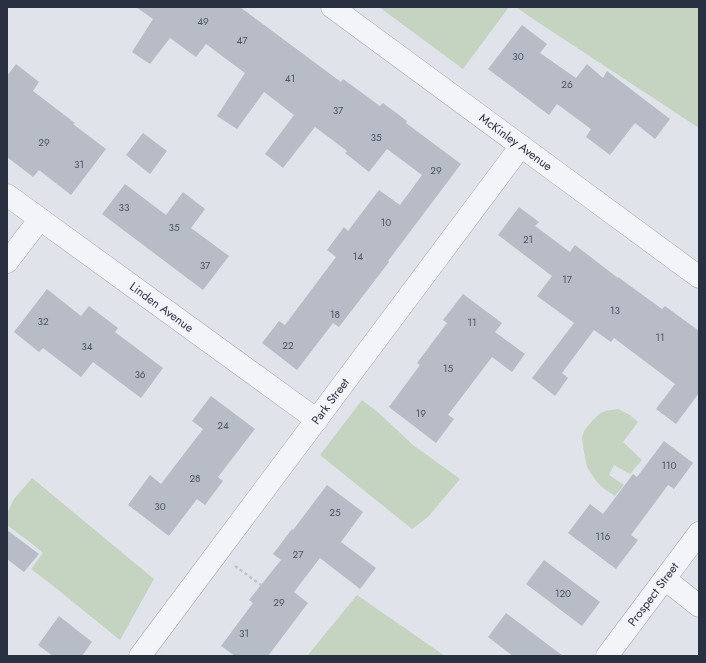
<svg xmlns="http://www.w3.org/2000/svg" width="706" height="663" font-family="Jost,sans-serif">
<style>
.green{fill:#c5d4c0}
.building{fill:#b7bcc7}
.lines{fill:none;stroke-linecap:round;stroke-linejoin:round}
.minor-casing{stroke:#a5aab4;stroke-width:23}
.path{stroke:#bec1c9;stroke-width:2.5;stroke-dasharray:3 3;stroke-linecap:butt}
.minor{stroke:#f3f4f8;stroke-width:22}
.labels{text-anchor:middle;stroke-width:3;stroke-linejoin:round;paint-order:stroke}
.number-label{font-size:10px;fill:#4c5363}
.street-label{font-size:12px;fill:#283042;stroke:#eff2f7}
</style>
<rect width="100%" height="100%" fill="#e0e3e9"/>
<path class="green" d="M379 7H509L463 69Z
M516 7H699V128L533 19Z
M362 400 380 414 413 445 460 479 428 517 412 529 320 455Z
M618 409 630 415 638 422 623 442 642 460 630 474 614 465 609 475 624 485 615 496 603 488 596 481 587 467 584 452 582 438 584 431 591 422 599 414 605 411Z
M32 478 154 579 120 640 47 581 31 569 43 553 31 543 7 525V513L14 499Z
M357 595 445 656H307Z"/>
<path class="building" d="M136 7H240L341 82 343 79 380 106 383 103 407 121 406 123 461 164 388 261 389 262 339 327 333 323 297 370 262 343 279 321 285 325 336 257 327 250 344 227 348 231 379 190 400 205 422 175 387 149 369 172 345 153 347 151 315 127 283 168 265 154 294 115 264 92 237 129 217 116 245 73 206 44 196 57 170 38 150 64 132 52 153 19Z
M522 25 547 44 540 53 576 78 587 64 603 78 607 71 670 119 655 139 635 123 610 155 586 137 591 129 557 104 549 115 488 69Z
M16 64 39 82 33 91 75 123 73 124 106 149 71 195 39 170 33 177 7 157V76Z
M143 133 167 151 150 174 126 155Z
M125 184 166 215 183 192 205 209 191 228 229 256 203 290 102 214Z
M519 207 539 222 535 226 570 252 575 245 618 278V277L662 309 665 306 699 331V393L676 424 656 409 675 384 614 338 611 342 594 330 562 373 568 378 555 396 532 378 574 323 537 296 552 276 498 235Z
M47 289 81 316 89 306 118 328 115 332 163 368 141 398 93 362 81 377 43 348 39 352 14 332Z
M463 294 502 323 495 332 525 354 512 372 492 357 448 415 454 419 436 443 389 407 420 365 417 363 447 323 443 320Z
M211 396 255 429 218 477 223 481 205 505 197 499 169 536 128 505 150 475 161 484 203 429 192 421Z
M664 441 693 463 674 489 668 485 631 535 638 540 616 569 568 533 590 504 603 514 633 474 637 477Z
M327 485 363 512 341 542 376 568 360 589 320 558 294 592 308 603 268 656H235L221 646 253 603 249 600 281 560 273 554 292 529 293 530Z
M7 530 39 554 24 572 7 559Z
M544 560 600 602 582 626 526 584Z
M506 613 563 656H513L488 637Z
M59 616 92 642 82 656H53L38 645Z"/>
<g class="lines">
<g class="minor-casing">
<g id="minor">
<path id="s1" d="M332 7 699 277"/>
<path id="s2" d="M7 195 317 420"/>
<path d="M7 262 40 219"/>
<path d="M665 579 699 606"/>
<path id="s3" d="M140 656 521 146"/>
<path id="s4" d="M607 656 699 533"/>
</g>
</g>
<path class="path" d="M235 566 261 585"/>
<use href="#minor" class="minor"/>
</g>
<g class="labels">
<g class="number-label">
<text x="203" y="25">49</text>
<text x="242" y="44">47</text>
<text x="518" y="60">30</text>
<text x="290" y="82">41</text>
<text x="567" y="88">26</text>
<text x="338" y="114">37</text>
<text x="376" y="141">35</text>
<text x="44" y="146">29</text>
<text x="79" y="168">31</text>
<text x="436" y="174">29</text>
<text x="124" y="211">33</text>
<text x="386" y="226">10</text>
<text x="174" y="231">35</text>
<text x="528" y="243">21</text>
<text x="358" y="260">14</text>
<text x="205" y="269">37</text>
<text x="567" y="283">17</text>
<text x="615" y="314">13</text>
<text x="335" y="318">18</text>
<text x="43" y="325">32</text>
<text x="472" y="326">11</text>
<text x="660" y="341">11</text>
<text x="288" y="349">22</text>
<text x="87" y="350">34</text>
<text x="448" y="372">15</text>
<text x="140" y="378">36</text>
<text x="421" y="417">19</text>
<text x="223" y="429">24</text>
<text x="669" y="469">110</text>
<text x="195" y="482">28</text>
<text x="160" y="510">30</text>
<text x="335" y="516">25</text>
<text x="603" y="540">116</text>
<text x="298" y="558">27</text>
<text x="563" y="597">120</text>
<text x="279" y="606">29</text>
<text x="244" y="637">31</text>
</g>
<g class="street-label">
<text dy="4" stroke="none"><textPath href="#s1" startOffset="228">McKinley Avenue</textPath></text>
<text dy="4" stroke="none"><textPath href="#s2" startOffset="191">Linden Avenue</textPath></text>
<text dy="4" stroke="none"><textPath href="#s3" startOffset="318">Park Street</textPath></text>
<text dy="4" stroke="none"><textPath href="#s4" startOffset="77">Prospect Street</textPath></text>
</g>
</g>
<rect width="706" height="663" fill="none" stroke="#283042" stroke-width="16"/>
</svg>
